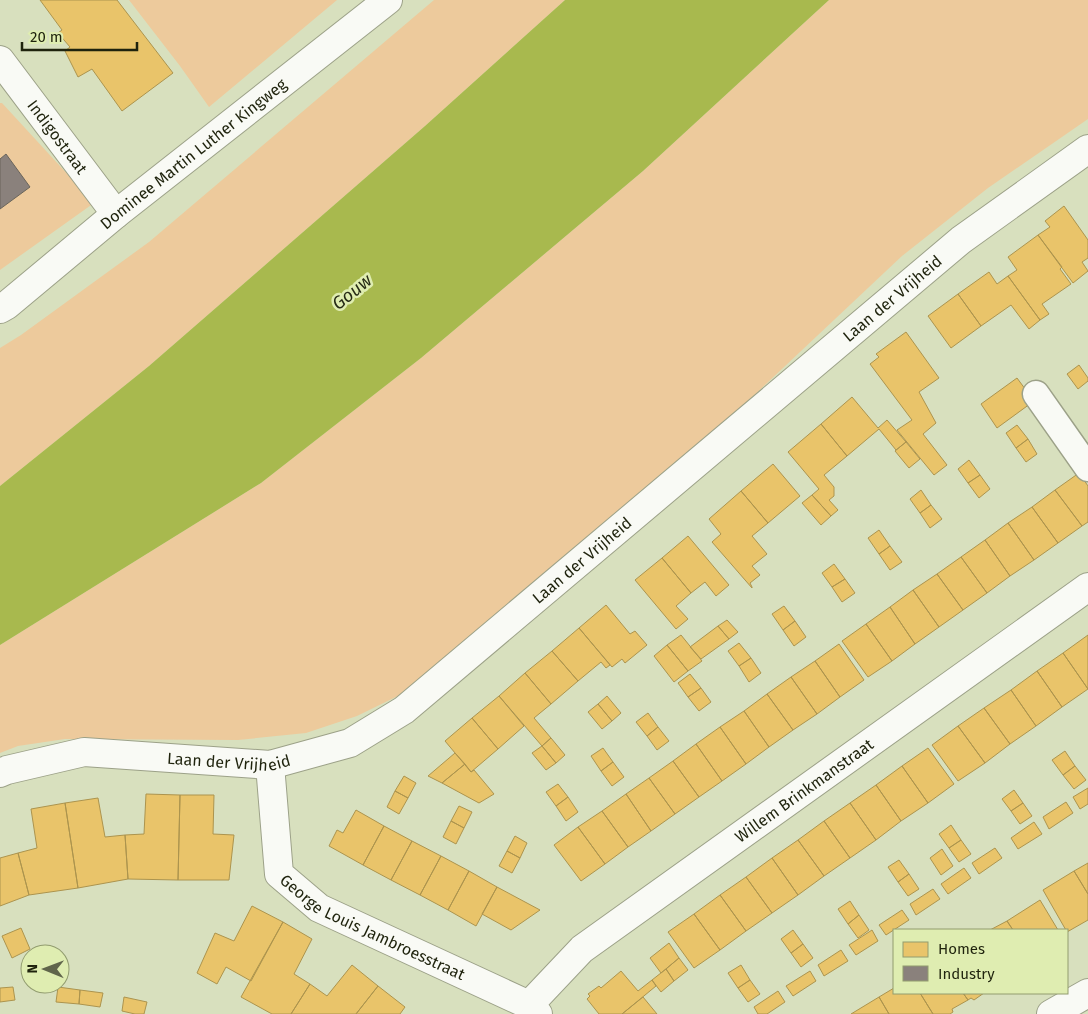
<svg xmlns="http://www.w3.org/2000/svg" width="1088" height="1014" font-family="'Fira Sans',sans-serif">
<style>
.green{fill:#edca9c}
.water{fill:#a8b94e}
.homes{fill:#e9c46a;stroke:#ac944e}
.industry{fill:#8a817c;stroke:#6a655b}
.lines{fill:none;stroke-linecap:round;stroke-linejoin:round}
.pedestrian-casing{stroke:#9ca188;stroke-width:29}
.minor-casing{stroke:#9ca188;stroke-width:30}
.pedestrian{stroke:#f9faf5;stroke-width:26}
.minor{stroke:#f9faf5;stroke-width:28}
.labels{text-anchor:middle;stroke-width:5;stroke-linejoin:round;paint-order:stroke}
.street-label{font-size:16px;fill:#1f230d;stroke:#dfedb1}
.water-label{font-size:18px;font-style:italic;fill:#272c16;stroke:#dfedb1}
</style>
<rect width="100%" height="100%" fill="#d8e0be"/>
<path class="green" d="M129 0H337L209 107 180 66Z
M434 0H565L425 126 149 366 0 486V348L21 335 149 242Z
M829 0H1088V119L988 188 902 256 680 465 408 691 357 716 306 733 238 740 65 739 18 746 0 753V645L261 483 421 358 643 171Z
M0 103H2L94 203 0 270Z"/>
<path class="water" d="M565 0H829L643 171 421 358 261 483 0 645V486L149 366 425 126Z"/>
<path class="homes" d="M40 0H117L173 73 122 111 92 69 78 77 65 51 70 47 58 33 62 30Z
M1064 206 1088 240V258L1082 262 1088 271 1073 283 1038 235 1050 227 1045 221Z
M1038 235 1062 267 1060 269 1071 284 1042 304 1049 314 1040 320 1008 276 1017 270 1008 257Z
M989 272 997 284 1008 276 1040 320 1029 329 1011 305 981 326 958 294Z
M958 294 981 326 951 348 928 316Z
M906 332 939 378 919 392 936 423 923 434 947 465 934 475 897 430 912 420 870 364 879 357 876 354Z
M1079 365 1088 378V381L1078 389 1067 374Z
M1017 378 1034 401 997 428 981 404Z
M852 397 878 428 887 420 906 442 896 450 879 429 847 456 821 424Z
M821 424 847 456 824 475 834 487V496L829 500 838 510 831 516 812 495 819 489 788 452Z
M1017 425 1028 439 1016 448 1006 433Z
M1028 439 1037 454 1026 462 1016 448Z
M906 442 920 459 909 468 895 451Z
M969 460 980 475 968 483 958 469Z
M773 464 800 496 768 523 741 491Z
M1079 473 1088 486V522L1082 526 1055 490Z
M980 475 990 489 979 498 968 483Z
M921 490 931 505 920 513 910 499Z
M1055 490 1082 526 1058 543 1032 507Z
M741 491 768 523 752 536 767 554 752 566 760 575 750 583 752 587V588L712 542 721 534 709 519Z
M812 495 831 516 821 525 802 503Z
M931 505 942 519 930 528 920 513Z
M1032 507 1058 543 1034 560 1008 523Z
M1008 523 1034 560 1010 576 985 540Z
M879 530 890 546 879 554 868 538Z
M688 536 729 585 716 596 705 582 691 593 662 558Z
M985 540 1010 576 987 593 961 557Z
M890 546 902 562 890 570 879 554Z
M961 557 987 593 963 610 937 574Z
M662 558 691 593 676 606 688 619 676 629 635 580Z
M834 564 845 579 832 587 822 573Z
M937 574 963 610 939 627 913 590Z
M845 579 855 593 842 602 832 587Z
M913 590 939 627 915 644 890 607Z
M606 605 630 634 635 631 647 645 625 663 622 659 612 667 579 628Z
M784 606 795 621 783 630 772 614Z
M890 607 915 644 892 661 866 624Z
M727 620 738 632 729 639 718 626Z
M795 621 806 637 794 646 783 630Z
M866 624 892 661 868 677 842 641Z
M718 626 729 639 701 659 690 647Z
M579 628 610 665 606 668 601 662 578 681 552 651Z
M681 635 702 661 688 671 667 645Z
M1088 635V689L1063 653Z
M739 643 751 658 739 666 728 651Z
M839 644 864 680 840 697 815 661Z
M667 645 688 671 674 682 654 656Z
M552 651 578 681 551 704 525 673Z
M1063 653 1088 689 1062 707 1037 671Z
M751 658 761 673 749 682 739 666Z
M815 661 840 697 817 714 791 677Z
M1037 671 1062 707 1036 726 1011 690Z
M525 673 551 704 534 718 551 738 542 746 499 696Z
M690 674 701 688 688 697 678 683Z
M791 677 817 714 793 730 767 694Z
M701 688 711 702 699 711 688 697Z
M1011 690 1036 726 1010 744 984 708Z
M767 694 793 730 769 747 744 711Z
M499 696 524 726 498 749 472 718Z
M607 696 621 713 612 721 598 704Z
M598 704 612 721 602 729 588 712Z
M984 708 1010 744 985 763 958 726Z
M744 711 769 747 746 764 720 727Z
M648 713 658 727 647 736 636 722Z
M472 718 498 749 471 772 445 741Z
M958 726 985 763 958 781 932 745Z
M658 727 669 741 657 750 647 736Z
M720 727 746 764 722 781 696 744Z
M551 738 565 755 556 763 542 746Z
M696 744 722 781 699 797 673 761Z
M542 746 556 763 546 770 532 753Z
M603 748 613 762 601 771 591 756Z
M928 748 954 784 928 803 902 766Z
M1065 751 1075 766 1063 775 1052 760Z
M455 753 465 764 442 783 428 776Z
M673 761 699 797 675 814 649 778Z
M613 762 624 777 612 786 601 771Z
M465 764 471 772 474 770 494 794 479 803 442 783Z
M902 766 928 803 901 821 876 785Z
M1075 766 1086 780 1074 789 1063 775Z
M404 776 416 783 408 798 395 791Z
M649 778 675 814 651 831 626 794Z
M558 784 568 797 556 806 546 792Z
M876 785 901 821 876 840 850 803Z
M1088 788V804L1080 809 1073 797Z
M1014 790 1023 803 1011 811 1002 799Z
M395 791 408 798 399 814 387 807Z
M146 794 180 795 178 880 128 879 125 835 144 834Z
M626 794 651 831 628 847 602 811Z
M180 795H214L213 834 234 835 229 880H178Z
M568 797 578 812 566 821 556 806Z
M98 798 105 837 125 835 128 879 78 888 65 803Z
M1066 802 1073 813 1049 829 1043 817Z
M65 803 78 888 29 895 18 853 37 848 31 809Z
M850 803 876 840 850 858 824 821Z
M1023 803 1032 816 1020 824 1011 811Z
M459 806 472 812 464 828 451 821Z
M356 810 384 826 363 865 329 846 337 830 343 833Z
M602 811 628 847 605 864 578 827Z
M451 821 464 828 456 844 443 837Z
M824 821 850 858 824 876 798 840Z
M1034 822 1042 834 1018 849 1011 838Z
M951 825 961 840 949 848 939 834Z
M384 826 412 841 391 880 363 865Z
M578 827 605 864 581 881 554 845Z
M515 836 527 843 520 858 507 851Z
M798 840 824 876 798 895 772 858Z
M961 840 971 854 959 862 949 848Z
M412 841 441 856 420 895 391 880Z
M995 848 1002 858 979 874 972 863Z
M942 849 953 866 941 875 930 858Z
M507 851 520 858 512 873 499 866Z
M18 853 29 895 0 906V858Z
M441 856 469 871 448 910 420 895Z
M772 858 798 895 772 913 746 877Z
M899 860 909 874 898 882 888 867Z
M1088 863V894L1074 871Z
M964 868 971 878 948 894 941 884Z
M469 871 497 887 476 926 448 910Z
M1074 871 1088 894V920L1067 932 1043 890Z
M909 874 919 889 908 896 898 882Z
M746 877 772 913 746 931 720 895Z
M497 887 540 910 511 930 482 914Z
M933 889 940 899 916 915 910 904Z
M720 895 746 931 720 950 694 914Z
M1040 900 1058 930H1013L1007 921Z
M850 901 859 915 848 924 838 909Z
M252 906 283 922 251 981 226 967 217 984 197 973 215 933 234 941Z
M902 910 909 920 886 935 879 925Z
M694 914 720 950 694 968 668 932Z
M859 915 869 930 858 938 848 924Z
M1007 921 1013 930H990Z
M283 922 312 939 294 974 310 984 291 1014H272L241 997Z
M21 928 30 949 12 958 2 936Z
M793 930 803 944 791 953 781 939Z
M872 930 878 941 856 955 849 945Z
M669 943 679 958 661 973 650 958Z
M803 944 813 958 801 967 791 953Z
M841 950 848 961 824 976 818 965Z
M679 958 688 970 674 981 666 969Z
M352 965 378 986 356 1014H291L310 984 327 996Z
M741 965 750 980 738 988 728 973Z
M666 969 674 981 661 992 652 980Z
M621 971 638 991 652 980 656 986 622 1014H599L587 999 590 996 588 994 599 986 601 988Z
M810 971 816 981 793 996 786 986Z
M750 980 760 994 748 1002 738 988Z
M378 986 405 1007 400 1014H356Z
M13 987 15 1000 0 1002V988Z
M58 987 80 990 79 1004 56 1002Z
M894 988V993H920L933 1014H889L879 997Z
M80 990 103 993 100 1007 79 1004Z
M778 991 785 1002 767 1014H758L754 1007Z
M920 993H963L968 1000 952 1009 953 1012 950 1014H933Z
M963 993H984L974 1000 971 998 968 1000Z
M124 997 147 1002 144 1014H135L122 1011Z
M643 997 657 1014H622Z
M879 997 889 1014H851Z"/>
<path class="industry" d="M6 154 30 187 0 209V159Z"/>
<g class="lines">
<g class="pedestrian-casing">
<path id="pedestrian" d="M1036 394 1088 468"/>
</g>
<g class="minor-casing">
<g id="minor">
<path id="s1" d="M0 60 116 214"/>
<path id="s2" d="M0 309 7 305 116 214 388 0"/>
<path id="s3" d="M270 765 279 874 319 908 529 1005 538 1014"/>
<path id="s4" d="M0 773 7 770 84 752 270 765 350 743 404 710 961 240 1088 149"/>
<path id="s5" d="M529 1005 582 949 1088 587"/>
<path d="M1051 1014 1088 993"/>
</g>
</g>
<use href="#pedestrian" class="pedestrian"/>
<use href="#minor" class="minor"/>
</g>
<g class="labels">
<g class="street-label">
<text dy="6" stroke="none"><textPath href="#s1" startOffset="96">Indigostraat</textPath></text>
<text dy="6" stroke="none"><textPath href="#s2" startOffset="248">Dominee Martin Luther Kingweg</textPath></text>
<text dy="6" stroke="none"><textPath href="#s4" startOffset="1058">Laan der Vrijheid</textPath></text>
<text dy="6" stroke="none"><textPath href="#s4" startOffset="652">Laan der Vrijheid</textPath></text>
<text dy="6" stroke="none"><textPath href="#s4" startOffset="232">Laan der Vrijheid</textPath></text>
<text dy="6" stroke="none"><textPath href="#s5" startOffset="350">Willem Brinkmanstraat</textPath></text>
<text dy="6" stroke="none"><textPath href="#s3" startOffset="218">George Louis Jambroesstraat</textPath></text>
</g>
<g class="water-label">
<text transform="translate(352 292) rotate(-39)" y="6">Gouw</text>
</g>
</g>
<rect x="893" y="929" width="175" height="65" fill="#dfedb1" stroke="#929c6f"/>
<rect x="903" y="942" width="25" height="15" fill="#e9c46a" stroke="#929c6f"/>
<text x="938" y="954" font-size="15" fill="#1f230d">Homes</text>
<rect x="903" y="966" width="25" height="15" fill="#8a817c" stroke="#929c6f"/>
<text x="938" y="979" font-size="15" fill="#1f230d">Industry</text>
<g transform="translate(45 969) rotate(271)"><circle r="24" fill="#dfedb1" stroke="#929c6f"/>
<path d="M0-4L9 19L0 12L-9 19Z" fill="#60654b"/>
<text y="-8" font-size="14" font-weight="bold" text-anchor="middle" fill="#1f230d">N</text>
</g>
<path d="M22 42v8h115v-8" fill="none" stroke="#1f230d" stroke-width="2.5"/>
<text x="30" y="42" font-size="15" fill="#1f230d" stroke="#dfedb1" stroke-width="4" paint-order="stroke">20 m</text>
</svg>
